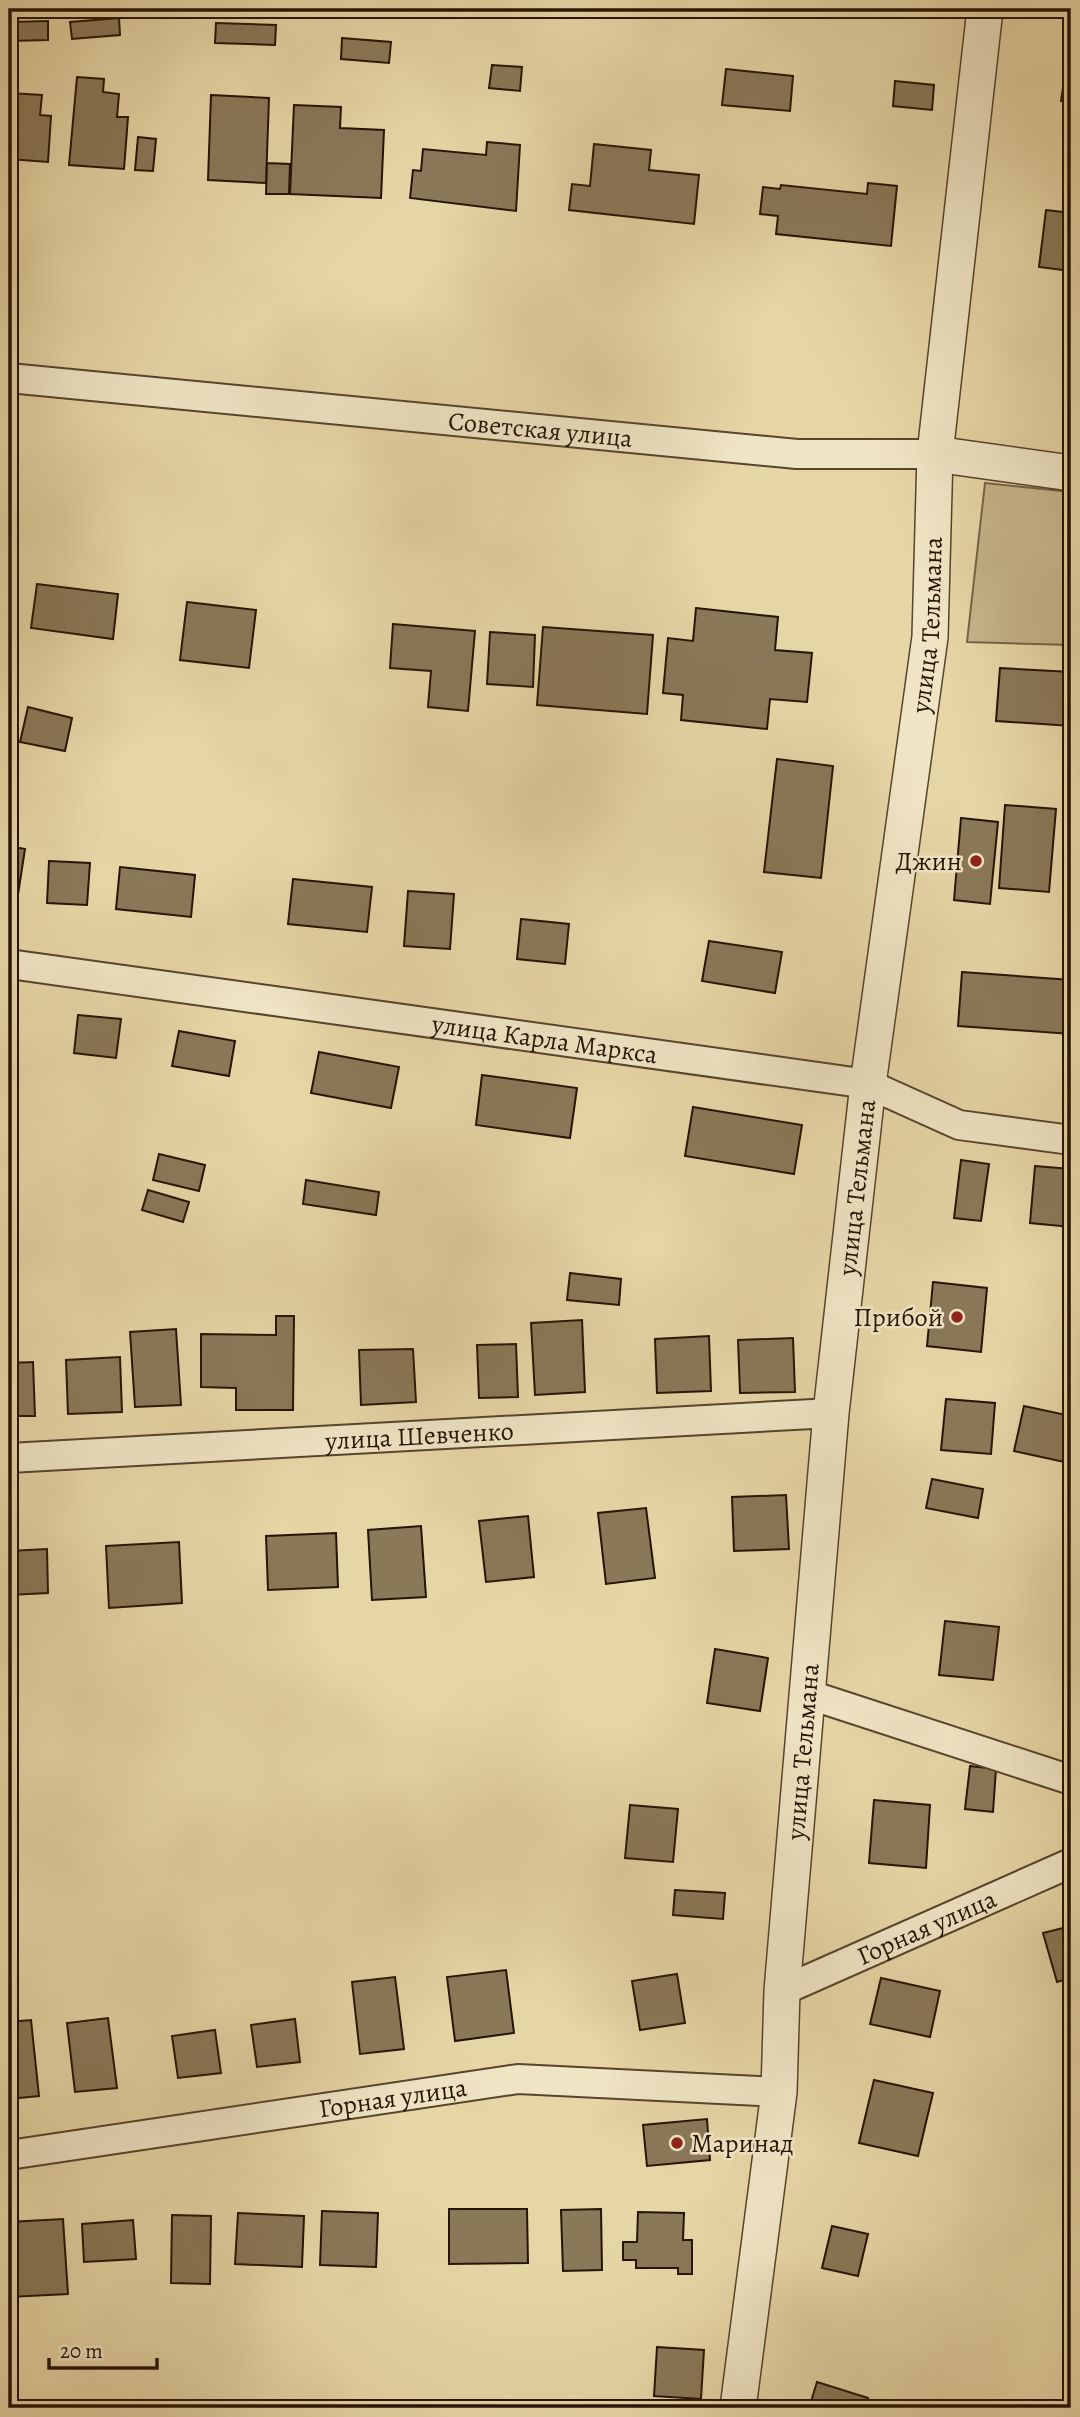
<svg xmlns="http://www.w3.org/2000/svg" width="1080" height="2417" font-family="Alegreya,serif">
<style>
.green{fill:#c5b48a;stroke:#766447;stroke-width:2}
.building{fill:#8a7858;stroke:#261404;stroke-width:2}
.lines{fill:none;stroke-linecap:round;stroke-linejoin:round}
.minor-casing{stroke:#56442c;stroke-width:32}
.tertiary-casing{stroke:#56442c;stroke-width:38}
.minor{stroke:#efe4c4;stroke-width:28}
.tertiary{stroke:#efe4c4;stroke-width:35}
.poi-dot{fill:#8f2418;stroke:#efe4c4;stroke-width:2.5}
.labels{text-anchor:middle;stroke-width:5;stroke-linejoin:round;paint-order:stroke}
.street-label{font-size:26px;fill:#261404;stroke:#efe4c4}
.poi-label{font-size:26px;fill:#261404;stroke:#efe4c4;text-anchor:end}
</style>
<rect width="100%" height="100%" fill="#e6d5a5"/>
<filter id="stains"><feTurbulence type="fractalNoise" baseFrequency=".00286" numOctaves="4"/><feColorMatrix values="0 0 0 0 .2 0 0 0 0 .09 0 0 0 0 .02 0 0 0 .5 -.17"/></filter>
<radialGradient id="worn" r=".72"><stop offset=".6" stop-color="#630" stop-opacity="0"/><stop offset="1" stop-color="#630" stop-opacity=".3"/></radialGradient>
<path class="green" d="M985 483 1071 492V645L967 642Z"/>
<path class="building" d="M637 9H676L675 17 637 12Z
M119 18 120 35 72 39 70 22Z
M48 21V40L9 41V22Z
M216 23 276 25 275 45 215 43Z
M342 38 391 42 389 63 341 59Z
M1067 61H1071V103L1061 101Z
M492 65 522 67 520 91 489 88Z
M726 69 793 76 790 111 722 105Z
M77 77 104 79 103 92 119 94 117 117H128L124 169 69 165Z
M895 81 934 85 932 110 893 106Z
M9 93 42 95 40 115 51 116 48 162 9 159Z
M211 95 269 98 266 183 208 180Z
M294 105 341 107 340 128 384 130 381 198 290 194Z
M138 137 156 139 153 171 135 170Z
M487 142 520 145 516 211 410 198 413 170 421 171 423 149 486 155Z
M594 144 651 150 649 170 699 175 694 224 569 210 572 184 590 186Z
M267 163 290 164 289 194H266Z
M868 183 897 186 891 246 776 234 778 216 760 214 763 187 780 189 781 185 867 194Z
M1046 210 1071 213V271L1039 267Z
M37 584 118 594 113 639 31 628Z
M187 602 256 610 249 668 180 660Z
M696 608 778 617 775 650 812 653 807 702 770 699 767 729 681 720 683 695 663 693 668 638 693 641Z
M393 624 475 631 468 711 428 707 431 671 390 668Z
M543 627 653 635 647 714 537 705Z
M490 632 535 635 533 687 487 684Z
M1000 668 1071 672V726L996 721Z
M28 707 72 718 65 751 20 742Z
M777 759 833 766 821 878 764 872Z
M1005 805 1056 809 1049 892 999 888Z
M961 818 998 822 990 904 954 900Z
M9 846 25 849 17 901 9 899Z
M49 861 90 863 87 905 47 903Z
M120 867 195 875 191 917 116 909Z
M293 879 372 887 367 932 288 924Z
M408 891 454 894 450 949 404 946Z
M521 919 569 924 565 964 517 959Z
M709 941 782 952 775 993 702 981Z
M962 972 1071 980V1034L958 1026Z
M78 1015 121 1019 116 1058 74 1053Z
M179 1031 235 1041 229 1076 172 1066Z
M319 1052 399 1067 391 1108 311 1093Z
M482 1075 577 1088 570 1138 476 1125Z
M693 1107 802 1125 794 1174 685 1156Z
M159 1154 205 1165 199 1191 153 1180Z
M961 1160 989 1164 981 1221 954 1218Z
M1035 1166 1071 1169V1227L1030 1223Z
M306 1180 379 1192 376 1215 303 1204Z
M148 1190 189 1202 183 1222 142 1210Z
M570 1273 621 1279 619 1305 567 1300Z
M933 1282 987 1288 981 1352 927 1346Z
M276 1316H294L293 1410H236V1388L201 1387V1334L276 1335Z
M582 1320 585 1392 535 1395 531 1323Z
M176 1329 181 1405 135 1407 130 1332Z
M709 1336 711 1391 657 1393 655 1339Z
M793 1338 795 1392 740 1393 738 1340Z
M516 1344 518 1397 479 1398 477 1345Z
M413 1349 416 1402 361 1405 359 1350Z
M120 1357 122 1412 68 1414 66 1360Z
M33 1362 35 1416H9V1363Z
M946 1399 995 1403 991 1454 941 1450Z
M1024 1406 1071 1416 1069 1463 1014 1451Z
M932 1479 983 1489 978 1518 926 1508Z
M786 1495 789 1549 734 1551 732 1497Z
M646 1508 655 1578 606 1584 598 1513Z
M528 1516 534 1577 486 1582 479 1521Z
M421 1526 426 1597 372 1600 368 1530Z
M336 1533 338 1587 268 1590 266 1536Z
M179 1542 182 1603 109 1608 106 1546Z
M47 1549 48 1593 9 1595V1551Z
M945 1621 999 1627 993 1680 939 1675Z
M715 1649 768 1658 760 1711 707 1703Z
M970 1766 996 1769 993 1812 965 1809Z
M874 1800 930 1805 926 1868 869 1863Z
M630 1805 678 1809 673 1862 625 1858Z
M675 1890 725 1893 723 1919 673 1915Z
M1071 1926V1978L1057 1982 1043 1933Z
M506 1970 514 2033 455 2041 447 1977Z
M677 1974 685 2023 640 2030 632 1981Z
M395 1977 404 2049 360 2054 352 1982Z
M881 1978 940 1991 930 2037 870 2024Z
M108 2018 117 2088 75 2092 67 2023Z
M295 2019 300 2062 257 2067 251 2025Z
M31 2020 39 2096 9 2099V2022Z
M215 2030 221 2073 178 2078 172 2036Z
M874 2080 933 2093 918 2156 859 2143Z
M707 2119 710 2160 647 2166 643 2125Z
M449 2209H527L528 2263 449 2264Z
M601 2209 602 2270 563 2271 561 2210Z
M322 2211 378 2213 376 2267 320 2265Z
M638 2212 684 2213 683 2240H692V2274H678V2268H636V2260H623V2242H637Z
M238 2213 304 2216 302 2267 235 2264Z
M172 2215 211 2216 210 2284 171 2283Z
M63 2219 68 2294 9 2297V2222Z
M133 2220 136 2259 84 2262 82 2224Z
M832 2226 868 2234 858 2276 822 2268Z
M657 2347 704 2350 701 2399 654 2396Z
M817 2382 868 2398 865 2408H809Z
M1071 2383V2408L1063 2405Z"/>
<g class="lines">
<g class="minor-casing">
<g id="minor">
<path id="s1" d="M9 378 797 454H935"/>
<path id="s2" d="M9 964 868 1084 959 1125 1071 1140"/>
<path id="s3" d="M9 1458 831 1413"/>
<path d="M807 1694 1071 1780"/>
<path id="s4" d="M782 1991 1071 1863"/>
<path id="s5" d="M9 2155 518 2079 779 2092"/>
</g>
</g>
<g class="tertiary-casing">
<g id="tertiary">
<path d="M935 454 1071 473"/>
<path id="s6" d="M738 2408 779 2092 782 1991 831 1413 868 1084 930 637 935 454 985 9"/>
</g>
</g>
<use href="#minor" class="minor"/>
<use href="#tertiary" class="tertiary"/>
</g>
<g class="poi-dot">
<circle cx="976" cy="861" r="7"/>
<circle cx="957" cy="1317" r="7"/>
<circle cx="677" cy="2143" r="7"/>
</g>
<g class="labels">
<g class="street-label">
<text dy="9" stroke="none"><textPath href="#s1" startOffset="534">Советская улица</textPath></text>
<text dy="9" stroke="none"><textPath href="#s6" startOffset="1794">улица Тельмана</textPath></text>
<text dy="9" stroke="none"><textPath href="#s2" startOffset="541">улица Карла Маркса</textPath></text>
<text dy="9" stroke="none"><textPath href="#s6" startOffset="1227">улица Тельмана</textPath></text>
<text dy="9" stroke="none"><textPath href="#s3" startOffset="411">улица Шевченко</textPath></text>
<text dy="9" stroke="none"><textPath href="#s6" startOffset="660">улица Тельмана</textPath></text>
<text dy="9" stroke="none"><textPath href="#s4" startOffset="158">Горная улица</textPath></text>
<text dy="9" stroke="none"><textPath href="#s5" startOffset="388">Горная улица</textPath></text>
</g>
<g class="poi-label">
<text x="962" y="870">Джин</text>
<text x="943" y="1326">Прибой</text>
<text x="691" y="2152" text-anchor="start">Маринад</text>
</g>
</g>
<rect width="1080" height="2417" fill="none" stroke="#e6d5a5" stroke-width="35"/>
<rect x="10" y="10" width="1059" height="2396" fill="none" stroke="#261404" stroke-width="3.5"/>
<rect x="18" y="18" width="1045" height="2382" fill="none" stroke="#261404" stroke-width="2"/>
<path d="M49 2358v10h108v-10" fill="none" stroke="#261404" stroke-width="3.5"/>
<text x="60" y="2358" font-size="21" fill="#261404" stroke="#efe4c4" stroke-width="5" paint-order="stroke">20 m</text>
<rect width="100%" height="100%" filter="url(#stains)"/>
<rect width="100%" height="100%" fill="url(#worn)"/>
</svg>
